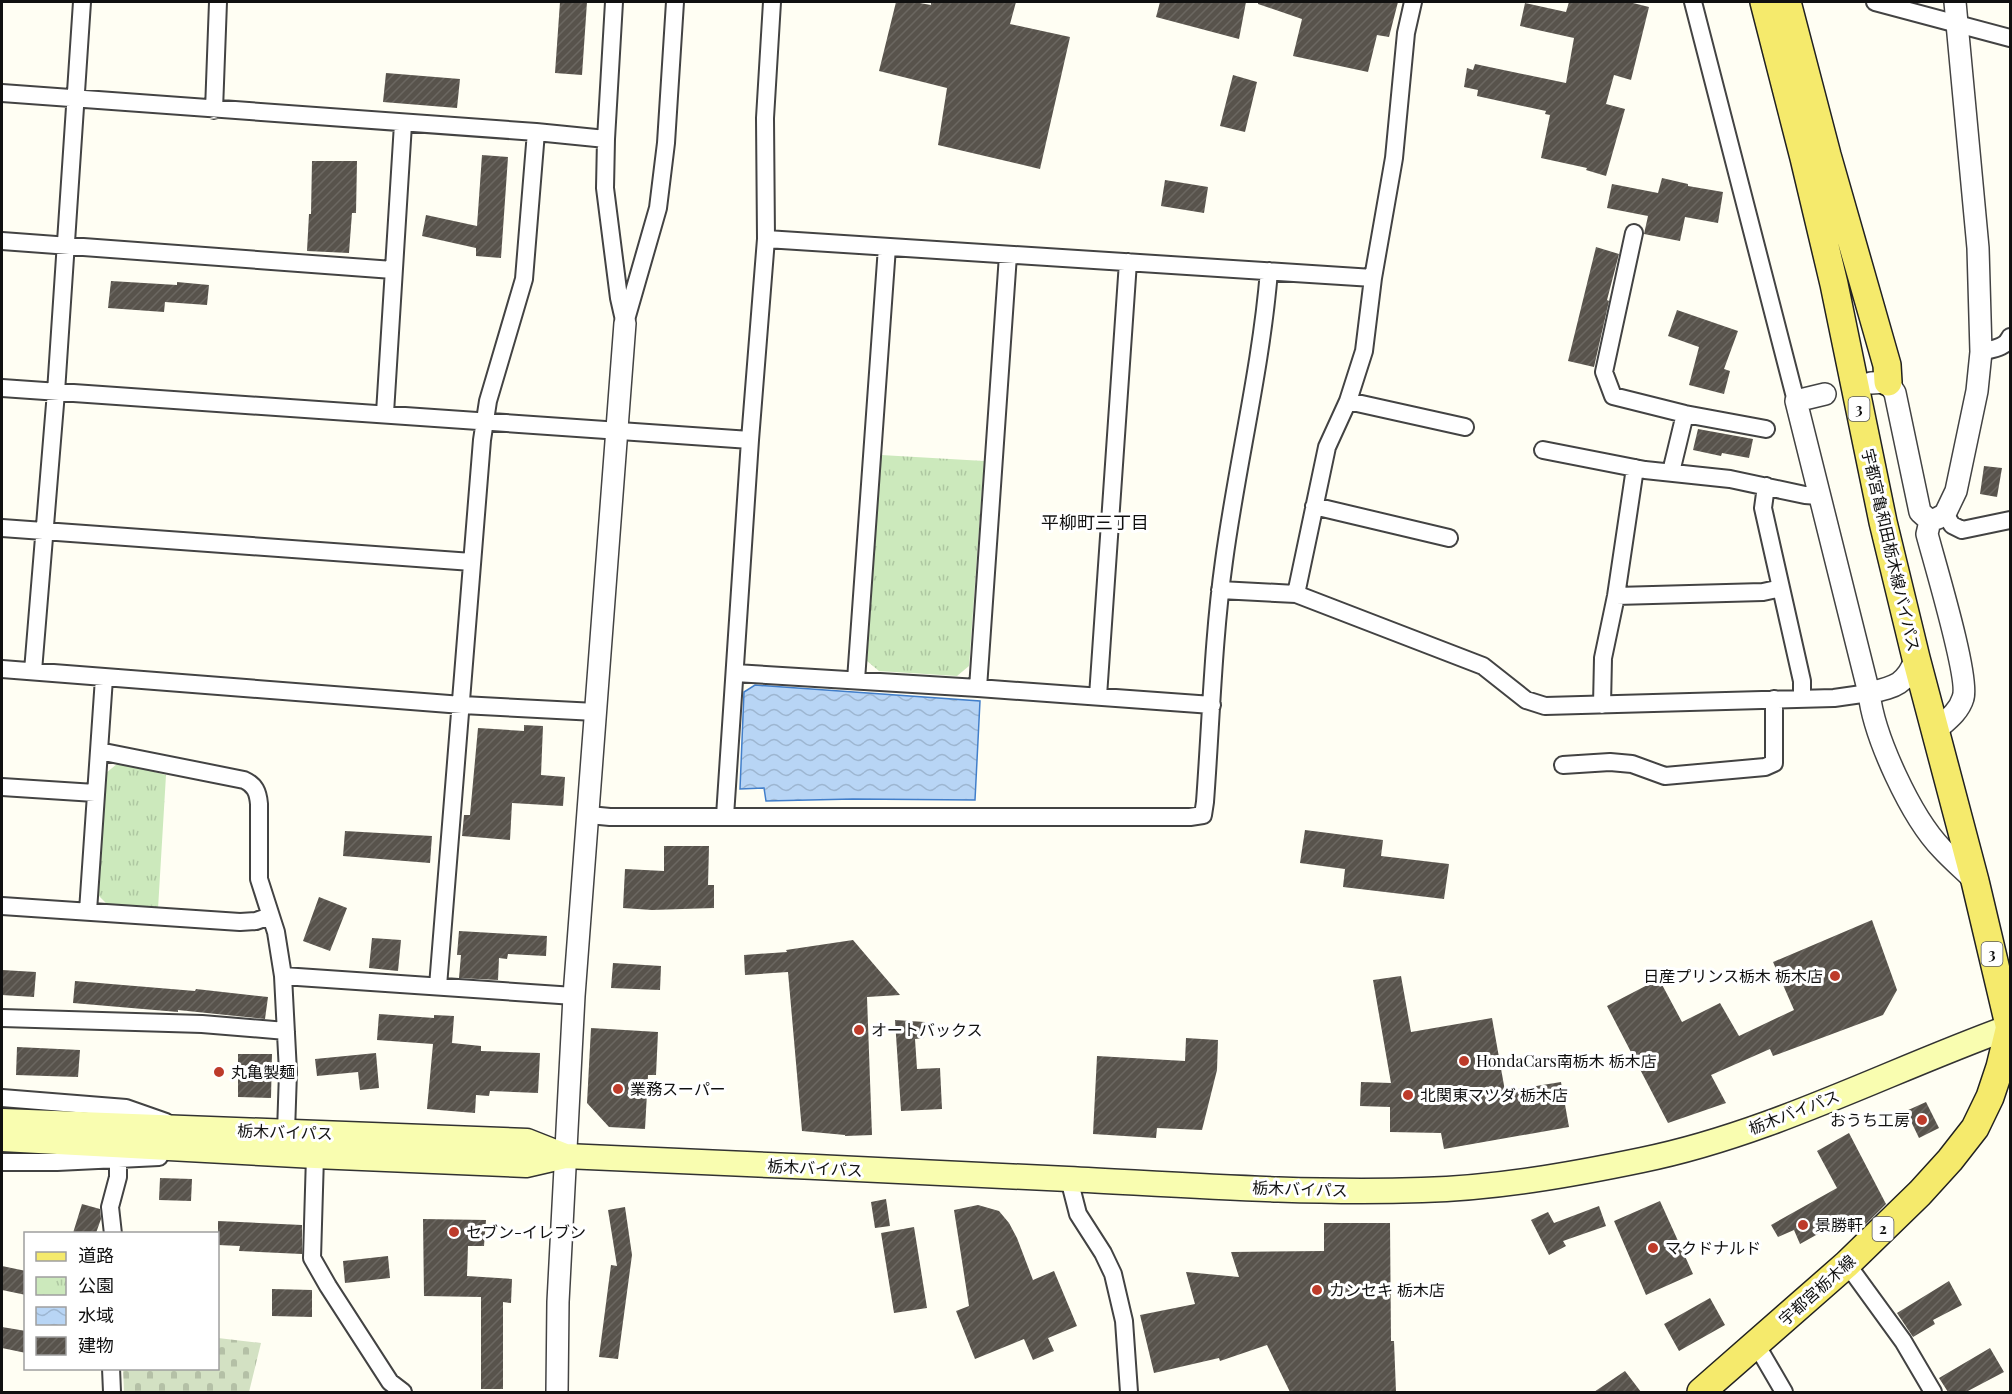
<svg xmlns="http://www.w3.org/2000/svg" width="2012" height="1394" font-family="'Playfair Display','Noto Sans JP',serif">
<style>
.cemetery{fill:url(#cemetery-stones)}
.park{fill:url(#park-tufts)}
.water{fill:url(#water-waves);stroke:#417eca;stroke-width:1.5}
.building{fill:url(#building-hatch)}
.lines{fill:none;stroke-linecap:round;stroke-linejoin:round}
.minor-casing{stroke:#434343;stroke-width:20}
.tertiary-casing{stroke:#434343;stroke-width:24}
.secondary-casing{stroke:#323232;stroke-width:27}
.primary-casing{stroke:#212121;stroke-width:30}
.minor{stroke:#fff;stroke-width:16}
.tertiary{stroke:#fff;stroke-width:21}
.secondary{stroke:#f9fdb0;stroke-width:24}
.primary{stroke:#f5ea6c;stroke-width:27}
.poi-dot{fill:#bd3b2a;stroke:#fff;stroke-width:2}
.labels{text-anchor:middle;stroke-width:6;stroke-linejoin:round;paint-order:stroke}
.shield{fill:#fff;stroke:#585858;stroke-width:1.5}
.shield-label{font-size:15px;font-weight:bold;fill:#101010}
.street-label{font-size:16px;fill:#101010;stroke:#fff}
.poi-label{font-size:16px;fill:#101010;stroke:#fff;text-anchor:start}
.neighbourhood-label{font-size:18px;fill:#101010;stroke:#fff}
</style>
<defs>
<pattern id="cemetery-stones" width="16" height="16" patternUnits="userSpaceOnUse" patternTransform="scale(1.5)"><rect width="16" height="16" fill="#d3e1c3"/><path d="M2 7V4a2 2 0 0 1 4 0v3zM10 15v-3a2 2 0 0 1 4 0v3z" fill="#b4c0a6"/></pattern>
<pattern id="park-tufts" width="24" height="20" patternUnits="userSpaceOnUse" patternTransform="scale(1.5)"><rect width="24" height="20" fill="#cce9bc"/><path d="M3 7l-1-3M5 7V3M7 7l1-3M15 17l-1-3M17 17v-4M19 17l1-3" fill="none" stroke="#aec7a1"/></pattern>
<pattern id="water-waves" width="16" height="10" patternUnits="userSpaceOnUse" patternTransform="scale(1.5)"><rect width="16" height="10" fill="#b8d5f5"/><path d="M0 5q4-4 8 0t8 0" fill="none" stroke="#9db6d1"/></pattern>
<pattern id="building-hatch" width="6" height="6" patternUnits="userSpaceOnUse" patternTransform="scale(1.5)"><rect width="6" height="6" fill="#58534c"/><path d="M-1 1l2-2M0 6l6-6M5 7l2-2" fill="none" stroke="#6b6761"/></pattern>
</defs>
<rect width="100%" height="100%" fill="#fffef3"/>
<path class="cemetery" d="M218 1338 261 1343 249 1392H124L123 1369 218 1368Z"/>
<path class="park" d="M881 455 984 461 969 666 957 676 879 671 867 661Z
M121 763 166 775 158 909 108 905 97 894 106 773 117 764Z"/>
<path class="water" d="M755 685 980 701 975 800 853 799 766 801 764 788 740 789 744 692Z"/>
<path class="building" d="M560 2H587L582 75 555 73Z
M896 2H914L931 5V2H1016L1010 24 1070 37 1040 169 938 145 947 88 879 71Z
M1160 2H1246L1239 39 1156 17Z
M1258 2H1398L1389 37 1377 35 1368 72 1293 56 1302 19 1258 4Z
M1569 2H1629L1649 7 1631 80 1614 75 1606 104 1625 109 1606 176 1586 170 1587 168 1541 158 1550 115 1545 114 1546 111 1477 96 1478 90 1464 87 1467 68 1473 70 1475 64 1566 83 1574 38 1520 26 1525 3 1566 12Z
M386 73 460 79 457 108 383 102Z
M1233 75 1257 82 1245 132 1220 126Z
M482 155 508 157 501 258 476 256V248L422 236 426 215 477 226Z
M312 161H357L356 213H352L349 253 307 251 309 214H311Z
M1662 178 1688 184V186L1723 192 1718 223 1685 217 1680 241 1644 234 1648 216 1607 208 1612 184 1658 193Z
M1165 180 1208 187 1204 213 1161 206Z
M1596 247 1619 254 1607 300 1609 301 1594 367 1568 361Z
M111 281 177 285V282L209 285 207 305 165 302 164 312 108 308Z
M1677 310 1738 331 1724 369 1730 371 1724 394 1689 385 1699 347 1668 336Z
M1698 429 1753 439 1749 458 1722 453 1721 456 1693 450Z
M1984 466 2002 468 1997 497 1980 494Z
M524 725 543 726 541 775 565 777 563 806 512 803 510 840 462 836 464 815H470L478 728 524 731Z
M1305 830 1383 840 1381 856 1449 864 1444 899 1343 887 1345 869 1300 863Z
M345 831 432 836 430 863 343 856Z
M664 846H709L708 885H714V908L652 910 623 908 625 869 664 871Z
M319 897 347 908 330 951 303 941Z
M1872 920 1897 990 1883 1015 1773 1056 1770 1049 1711 1075 1726 1103 1668 1123 1607 1006 1659 979 1682 1022 1720 1003 1739 1036 1794 1010 1773 962Z
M459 931 547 936 546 956 508 954 507 959 499 958 498 980 459 978 461 955H457Z
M372 938 401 940 398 971 369 968Z
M853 940 900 995 867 997 872 1135 845 1136V1135L802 1131 788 972 745 975 744 955 787 952 786 950Z
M613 963 661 966 660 990 611 988Z
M2 970 36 972 34 997 2 995Z
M1401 976 1411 1032 1492 1018 1505 1091 1561 1082 1569 1127 1444 1149 1441 1133 1390 1132V1107L1360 1106 1361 1082 1391 1083 1373 980Z
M75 981 195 991 196 989 268 997 265 1019 178 1010V1012L73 1003Z
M379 1014 434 1018V1015L454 1016 452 1043 481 1046V1051L540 1053 538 1093 490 1091 489 1096 476 1095 475 1113 427 1109 433 1044 377 1040Z
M895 1020 925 1022 924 1038 915 1039 917 1069 940 1068 942 1109 901 1111Z
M591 1028 658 1032 656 1075H648L645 1129 609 1127 587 1103Z
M1186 1038 1218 1040 1217 1070 1202 1130 1157 1128 1156 1138 1093 1134 1097 1056 1185 1061Z
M17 1047 80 1050 78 1077 16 1075Z
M376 1053 379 1088 360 1090 358 1072 317 1076 315 1059Z
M238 1054H272L271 1098 238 1097Z
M1926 1102 1939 1128 1919 1138 1906 1111Z
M1849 1133 1886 1204 1860 1230 1852 1215 1800 1244 1794 1230 1778 1237 1771 1225 1837 1188 1817 1151Z
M160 1178 192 1179 191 1201 159 1200Z
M886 1199 890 1226 875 1228 871 1202Z
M1660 1201 1693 1274 1646 1295 1614 1221Z
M82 1204 100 1209 101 1219 96 1233H73Z
M978 1205 999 1211 1009 1223 1017 1238 1033 1280 1054 1271 1077 1326 1048 1338 1054 1351 1033 1360 1024 1339 975 1359 956 1311 969 1306 954 1210Z
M1599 1206 1606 1226 1563 1241 1566 1246 1549 1255 1531 1220 1548 1212 1554 1223Z
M625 1207 632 1255 618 1359 599 1357 611 1265 617 1266 608 1210Z
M423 1219 486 1220 484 1246H468L467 1276 512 1279 511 1303 503 1302V1389H481V1297L424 1296Z
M218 1221 302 1225V1254L239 1251 240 1246 218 1245Z
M1324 1223H1390L1391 1341H1394L1396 1392H1290L1267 1345 1220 1361 1219 1358 1154 1373 1140 1315 1195 1304 1186 1272 1239 1277 1231 1252 1324 1251Z
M914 1227 927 1308 894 1313 881 1233Z
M388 1256 390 1278 345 1283 343 1261Z
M2 1266 26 1271V1295L2 1290Z
M1949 1281 1962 1305 1933 1320 1935 1324 1913 1337 1897 1313Z
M272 1289 312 1290V1317L272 1316Z
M1710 1298 1725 1325 1679 1351 1664 1324Z
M2 1327 26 1331V1353L2 1348Z
M1990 1348 2004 1372 1966 1392H1948L1939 1378Z
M1625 1371 1641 1392H1594Z"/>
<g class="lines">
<g class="minor-casing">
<path id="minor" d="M614 2 606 139 605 188 619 298 624 320
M1693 2 1796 401
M1875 2 2010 38
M2 93 536 132 606 139
M214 110 218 2
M1634 233 1604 372 1613 396 1685 414 1766 429
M766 239 1373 278 1364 351 1348 401 1327 447 1296 594
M2 241 393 270
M1373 278 1394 158 1406 33 1413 2
M625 323 658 208 666 143 675 2
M1981 352C1992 349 2006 348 2010 337
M2 388 750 440
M1348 401 1465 427
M385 413 403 124
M1543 450 1645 470 1730 479 1805 495 1819 496
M1671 472 1685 414
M1766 486 1763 508 1802 681V698
M1314 506 1449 538
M1945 514 1952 525 1962 530 2010 520
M2 528 472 562
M1220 590 1296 594 1483 666 1526 700 1545 706 1834 698 1869 693
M1616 596 1763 592 1781 588
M2 669 462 705 596 712
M33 671 56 392 82 2
M735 673 978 688 1212 705
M856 680 887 247
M978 688 1008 255
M1098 696 1128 262
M1602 705 1603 658 1616 596 1635 468
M99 751 244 780C255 785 258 792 259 804V879L276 932 283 976 288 1072 286 1132
M1563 765 1610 762 1632 764 1665 776 1765 767 1774 763V699
M2 787 95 793
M589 815 610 817H1190L1203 815 1205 802C1211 722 1213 640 1224 561 1237 464 1261 369 1269 271
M725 816 750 440 766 239 765 118 772 2
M2 906 240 922 256 921 270 916
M88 911 104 678
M283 976 574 996
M438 986 482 440 488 401 524 279 536 132
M2 1018 202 1024 286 1031
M2 1098 126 1108 166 1122
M315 1156 312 1258 328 1286 390 1382 403 1392
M2 1162H57L159 1157
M1069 1179 1078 1214 1103 1253 1113 1274 1124 1321 1129 1392
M113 1234 110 1207 118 1177V1160
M1847 1264 1903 1341 1933 1392
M1756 1344 1784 1392
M111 1368 112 1392"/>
</g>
<g class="tertiary-casing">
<path id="tertiary" d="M1871 383 1888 382 1895 393 1920 512 1930 521
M1825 394 1796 401 1869 693C1874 737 1911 817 1942 849 1952 860 1964 870 1975 881
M1930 521 1938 518 1945 514 1956 491 1977 391 1981 352 1978 248 1955 2
M1930 521 1927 534C1934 561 1970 679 1963 698 1959 712 1946 721 1936 730
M1869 693C1894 687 1906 685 1916 658
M557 1392 558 1302 574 996 625 323"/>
</g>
<g class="secondary-casing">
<path id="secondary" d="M2 1121 527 1141 565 1156
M2 1139 315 1156 526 1165 565 1156C733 1163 900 1171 1068 1179 1186 1185 1304 1194 1422 1190 1496 1188 1570 1175 1642 1160 1770 1134 1888 1071 2010 1027"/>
</g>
<g class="primary-casing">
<path id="primary" d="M1764 2 1804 158 1834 284 1883 522 1916 658 1975 881 2010 1029
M1787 2 1827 155 1887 365 1888 382
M1701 1392 1847 1264 1920 1193 1950 1160 1975 1128 1990 1097 2000 1067 2010 1026"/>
</g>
<use href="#minor" class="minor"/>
<use href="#tertiary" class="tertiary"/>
<use href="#secondary" class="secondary"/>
<use href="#primary" class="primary"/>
</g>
<g class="poi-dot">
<circle cx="1835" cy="976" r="6"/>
<circle cx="859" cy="1030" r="6"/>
<circle cx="1464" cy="1061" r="6"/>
<circle cx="219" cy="1072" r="6"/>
<circle cx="618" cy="1089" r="6"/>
<circle cx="1408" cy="1095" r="6"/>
<circle cx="1922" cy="1120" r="6"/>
<circle cx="1803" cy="1225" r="6"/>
<circle cx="454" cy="1232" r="6"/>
<circle cx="1653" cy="1248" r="6"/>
<circle cx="1317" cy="1290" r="6"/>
</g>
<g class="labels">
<g class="shield">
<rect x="1848.5" y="397" width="21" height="24" rx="4.5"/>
<rect x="1981.5" y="942" width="21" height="24" rx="4.5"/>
<rect x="1872.5" y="1217" width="21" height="24" rx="4.5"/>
</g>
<g class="shield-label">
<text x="1859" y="414">3</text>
<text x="1992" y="959">3</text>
<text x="1883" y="1234">2</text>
</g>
<g class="street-label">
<text transform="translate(1891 550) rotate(77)" y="6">宇都宮亀和田栃木線バイパス</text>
<text transform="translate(1794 1112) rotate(-21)" y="6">栃木バイパス</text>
<text transform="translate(285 1132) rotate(2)" y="6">栃木バイパス</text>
<text transform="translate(815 1168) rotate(3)" y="6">栃木バイパス</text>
<text transform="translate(1300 1189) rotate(2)" y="6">栃木バイパス</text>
<text transform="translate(1817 1290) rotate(-42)" y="6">宇都宮栃木線</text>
</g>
<g class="poi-label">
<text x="1823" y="982" text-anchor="end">日産プリンス栃木 栃木店</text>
<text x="871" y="1036">オートバックス</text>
<text x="1476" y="1067">HondaCars南栃木 栃木店</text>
<text x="231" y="1078">丸亀製麺</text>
<text x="630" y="1095">業務スーパー</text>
<text x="1420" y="1101">北関東マツダ 栃木店</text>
<text x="1910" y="1126" text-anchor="end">おうち工房</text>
<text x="1815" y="1231">景勝軒</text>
<text x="466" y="1238">セブン-イレブン</text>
<text x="1665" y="1254">マクドナルド</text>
<text x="1329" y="1296">カンセキ 栃木店</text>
</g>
<g class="neighbourhood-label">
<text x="1095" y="529">平柳町三丁目</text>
</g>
</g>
<rect width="2012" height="1394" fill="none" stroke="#101010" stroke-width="6"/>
<rect x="24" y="1232" width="195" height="138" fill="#ffffff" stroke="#9f9f9f" stroke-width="1.5"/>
<rect x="36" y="1252" width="30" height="9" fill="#f5ea6c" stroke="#9f9f9f" stroke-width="1.5"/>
<text x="78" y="1262" font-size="18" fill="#101010">道路</text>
<rect x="36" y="1277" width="30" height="18" fill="url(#park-tufts)" stroke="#9f9f9f" stroke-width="1.5"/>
<text x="78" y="1292" font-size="18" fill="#101010">公園</text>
<rect x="36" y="1307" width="30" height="18" fill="url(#water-waves)" stroke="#9f9f9f" stroke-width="1.5"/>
<text x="78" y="1322" font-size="18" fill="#101010">水域</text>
<rect x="36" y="1337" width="30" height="18" fill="url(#building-hatch)" stroke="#9f9f9f" stroke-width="1.5"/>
<text x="78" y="1352" font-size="18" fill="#101010">建物</text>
</svg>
